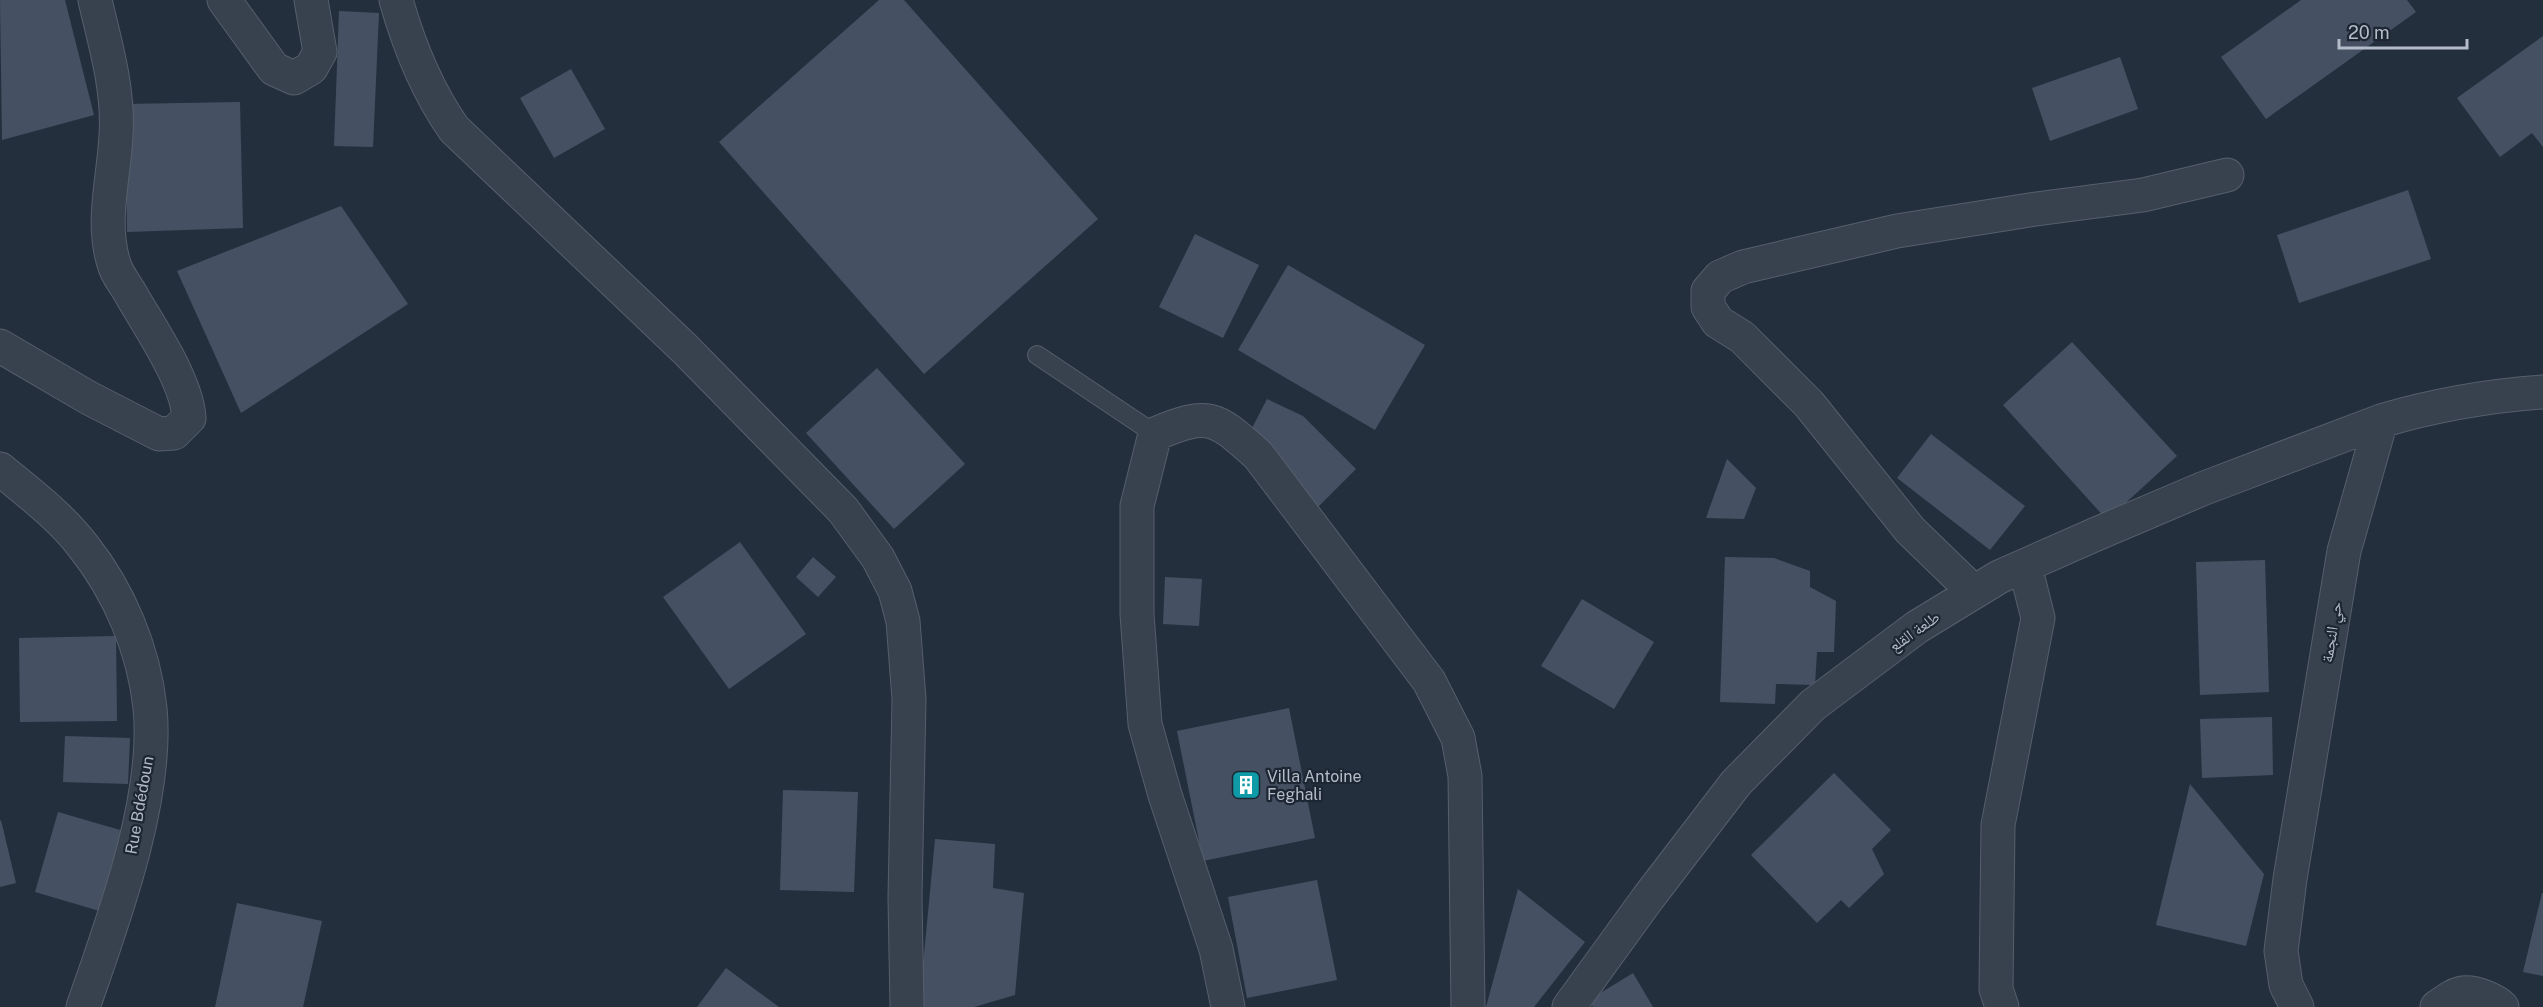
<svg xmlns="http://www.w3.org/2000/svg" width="2543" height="1007" font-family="'Public Sans','Noto Naskh Arabic',sans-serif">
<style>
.building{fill:#455162}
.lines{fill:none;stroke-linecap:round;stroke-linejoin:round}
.lane-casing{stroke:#565f6c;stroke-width:20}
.street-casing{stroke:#565f6c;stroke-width:35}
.lane{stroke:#38414e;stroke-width:18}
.street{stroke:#38414e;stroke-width:33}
.labels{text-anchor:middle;stroke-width:4.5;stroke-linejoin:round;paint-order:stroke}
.street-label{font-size:16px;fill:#b4bcc9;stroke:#1d2633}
.poi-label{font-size:16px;fill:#b4bcc9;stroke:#1d2633;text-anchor:start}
</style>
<rect width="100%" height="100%" fill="#242f3e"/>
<path class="building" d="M0 0H65L94 115 2 140Z
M879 0H904L1098 219 924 374 719 142Z
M2301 0H2407L2416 12 2266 119 2221 57Z
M339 11 379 13 373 147 334 146Z
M2543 36V147L2532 133 2500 157 2457 98Z
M2120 57 2138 109 2050 141 2032 88Z
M571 69 605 129 554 158 520 98Z
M240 102 243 228 127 232 125 104Z
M2408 190 2431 259 2299 303 2277 235Z
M341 206 408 304 241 413 177 271Z
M1195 234 1259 265 1223 338 1159 307Z
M1288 265 1425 345 1375 430 1238 350Z
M2072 342 2177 456 2107 520 2003 405Z
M877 368 965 464 894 529 806 433Z
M1267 399 1303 416 1356 469 1307 518 1252 428Z
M1931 434 2025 506 1990 550 1897 478Z
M1727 459 1756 488 1744 519 1706 518Z
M740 542 806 634 729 689 663 597Z
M813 557 836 577 818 597 796 577Z
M1725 557 1774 558 1810 571V587L1836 601 1834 652H1817L1815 685 1776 684 1775 704 1720 702Z
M2265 560 2269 692 2200 695 2196 562Z
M1165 577 1202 579 1199 626 1163 624Z
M1582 599 1654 642 1614 709 1541 666Z
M116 636 117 721 20 722 19 638Z
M1289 708 1315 838 1203 861 1177 731Z
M2272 717 2273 775 2202 778 2200 719Z
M65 736 130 738 128 784 63 782Z
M1834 773 1891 830 1872 849 1884 874 1849 908 1841 900 1817 923 1751 855Z
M2190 784 2264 874 2246 946 2156 925Z
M783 790 858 792 854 892 780 890Z
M58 812 127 832 103 912 35 892Z
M1 820 16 883 0 887V821Z
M935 839 995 844 993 888 1024 893 1015 995 974 1007H919Z
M1317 880 1337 980 1247 998 1228 897Z
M1518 889 1585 942 1534 1007H1486Z
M2542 893H2543V976L2523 972Z
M237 903 322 921 303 1007H215Z
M726 968 779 1007H697Z
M1633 973 1653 1007H1593L1589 1000Z"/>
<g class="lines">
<g class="lane-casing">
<path id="lane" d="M1037 355 1155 434"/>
</g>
<g class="street-casing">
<path id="street" d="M224 0 274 69 294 78 311 68 320 52 311 0
M396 0C409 46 426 89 454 129L685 349 843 510 878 558 895 591 903 621 909 699 905 898 907 1007
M0 346 89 398 159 434 174 433 189 418C187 380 148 325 129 291 124 283 118 275 115 267 100 224 114 179 116 135 119 89 105 44 95 0
M0 469C29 493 60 516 83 546 119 591 144 650 150 708 159 798 113 921 83 1007
M1973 591 1910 530 1809 404 1742 337 1718 322 1708 307V291L1720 277 1743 267 1897 231 2036 209 2143 195 2227 175
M1228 1007 1216 949 1165 795 1145 724 1137 614V506L1155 434C1210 411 1215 417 1258 455L1429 681 1458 738 1465 776 1468 1007
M1569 1007 1648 898 1736 783 1813 705 1917 627 1999 577 2094 535 2202 489 2381 421
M2002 1007 1996 989 1998 825 2038 618 2025 566
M2297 1007 2286 985 2281 951 2290 879 2344 551 2381 421C2435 405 2487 396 2543 392
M2437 1007C2456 994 2462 988 2485 997 2492 1000 2497 1002 2502 1007"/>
</g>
<use href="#lane" class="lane"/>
<use href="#street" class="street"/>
</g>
<defs>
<g id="building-square" transform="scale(1.5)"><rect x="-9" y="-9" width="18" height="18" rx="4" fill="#0f9aa8" stroke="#1d2633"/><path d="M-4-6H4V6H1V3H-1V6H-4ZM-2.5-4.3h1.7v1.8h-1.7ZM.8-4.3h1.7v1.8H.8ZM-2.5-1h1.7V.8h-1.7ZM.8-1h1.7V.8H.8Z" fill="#fff"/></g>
</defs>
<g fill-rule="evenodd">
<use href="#building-square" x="1246" y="785"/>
</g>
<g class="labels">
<g class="street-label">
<text transform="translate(1914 631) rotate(-35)" y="6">طلعة القلع</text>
<text transform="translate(2331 632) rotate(-81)" y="6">حي النجمة</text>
<text transform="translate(139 805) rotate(-80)" y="6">Rue Bdédoun</text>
</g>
<g class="poi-label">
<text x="1267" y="782">Villa Antoine<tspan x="1267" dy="18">Feghali</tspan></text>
</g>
</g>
<path d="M2339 39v9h128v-9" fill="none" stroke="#b4bcc9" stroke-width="3"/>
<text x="2348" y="39" font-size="18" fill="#b4bcc9" stroke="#1d2633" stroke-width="4.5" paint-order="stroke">20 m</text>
</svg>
